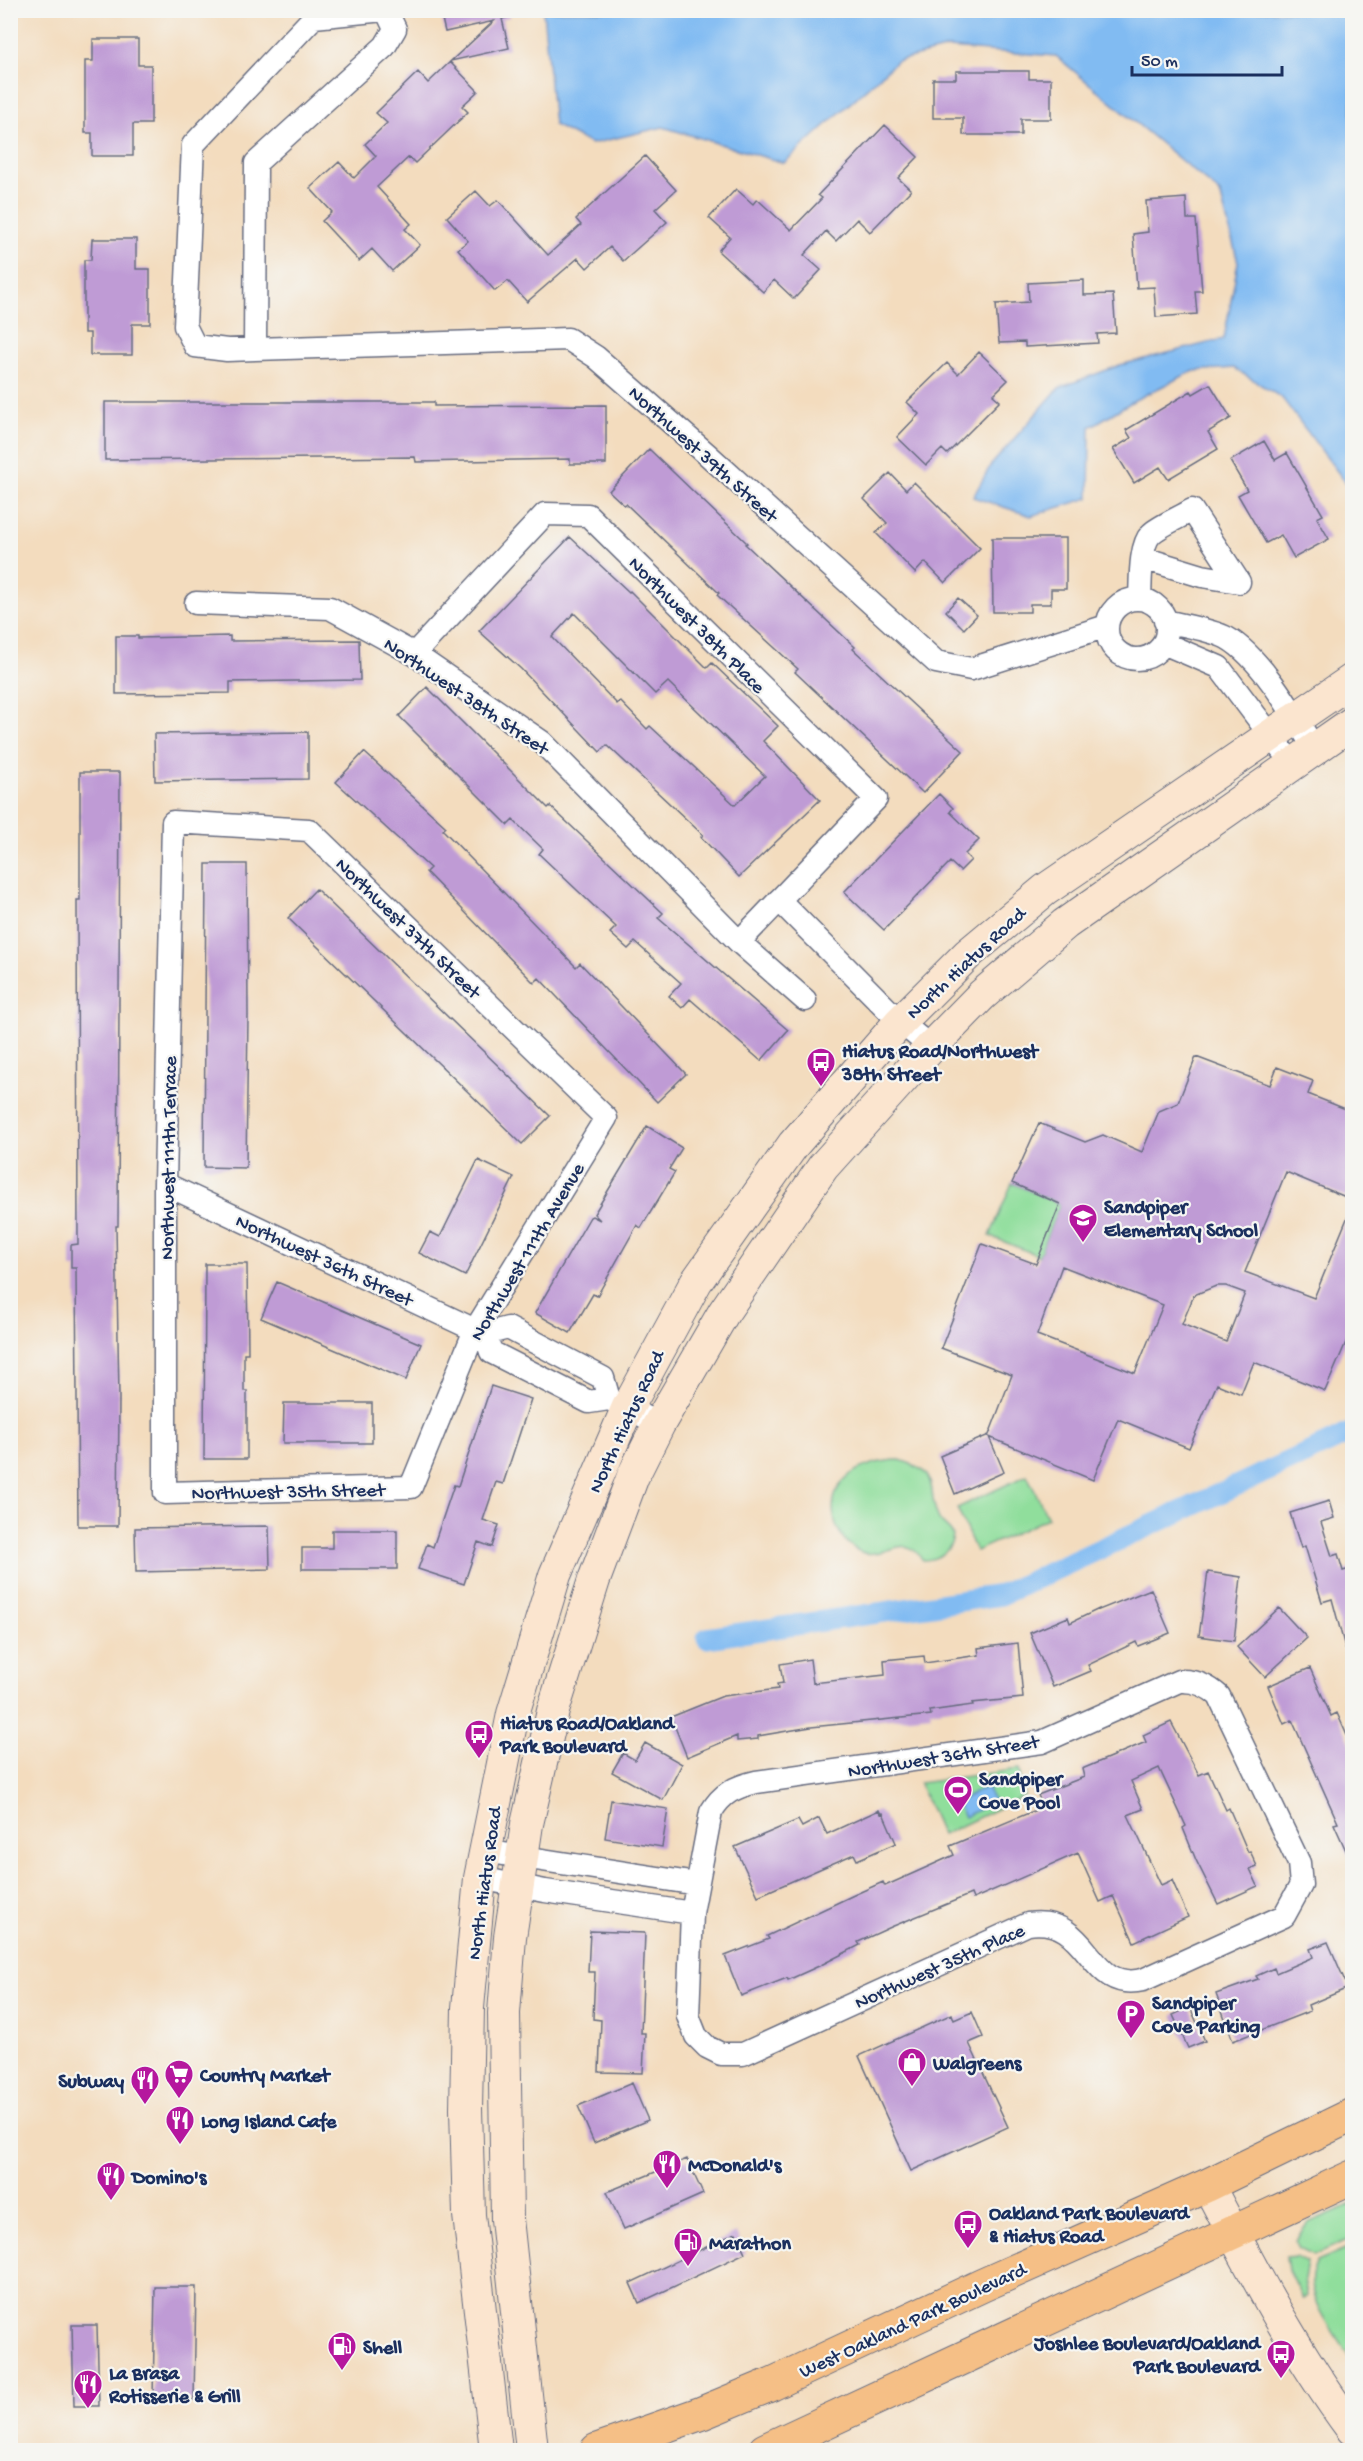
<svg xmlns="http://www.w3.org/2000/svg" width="1363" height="2461" font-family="'Gochi Hand',sans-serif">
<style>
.green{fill:#90de9c;stroke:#56867d;stroke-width:1.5}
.water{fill:#81bbf2;stroke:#4e75a8;stroke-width:1.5}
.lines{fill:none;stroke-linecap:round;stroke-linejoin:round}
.canal{stroke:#81bbf2;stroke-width:21}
.building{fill:#bf9bd5;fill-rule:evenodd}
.street-casing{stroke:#676c80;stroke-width:25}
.secondary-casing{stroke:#676c80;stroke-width:34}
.primary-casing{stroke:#676c80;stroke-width:35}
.street{stroke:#fff;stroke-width:22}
.secondary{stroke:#fbe5cf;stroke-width:32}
.primary{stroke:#f5bf86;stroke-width:33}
.labels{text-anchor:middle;stroke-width:4.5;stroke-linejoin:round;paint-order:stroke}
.street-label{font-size:20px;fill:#1b2f5e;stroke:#f6f6f2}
.poi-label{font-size:20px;font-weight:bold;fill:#1b2f5e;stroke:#f6f6f2;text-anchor:start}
</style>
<rect width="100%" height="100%" fill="#f6f6f2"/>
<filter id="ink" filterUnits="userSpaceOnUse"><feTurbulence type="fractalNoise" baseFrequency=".0167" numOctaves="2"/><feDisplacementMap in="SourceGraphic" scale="12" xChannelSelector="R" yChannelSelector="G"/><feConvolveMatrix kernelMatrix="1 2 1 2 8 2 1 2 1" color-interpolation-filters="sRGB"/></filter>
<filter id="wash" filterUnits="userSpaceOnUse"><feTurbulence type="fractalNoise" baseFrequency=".008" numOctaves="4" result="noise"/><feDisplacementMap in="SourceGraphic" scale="24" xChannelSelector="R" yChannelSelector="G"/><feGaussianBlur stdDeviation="1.35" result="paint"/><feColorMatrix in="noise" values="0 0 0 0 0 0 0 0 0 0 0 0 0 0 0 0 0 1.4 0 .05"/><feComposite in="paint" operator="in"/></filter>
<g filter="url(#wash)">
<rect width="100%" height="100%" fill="#f3dcbe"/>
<path class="green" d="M1012 1183 1060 1204 1039 1256 990 1236Z
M900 1460C944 1474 925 1488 938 1517 941 1525 949 1527 953 1535 952 1551 938 1560 923 1560 920 1557 918 1553 914 1550 899 1538 877 1562 857 1550 833 1536 824 1501 845 1479 857 1466 883 1460 900 1460Z
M1027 1475 1048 1518 976 1551 957 1508Z
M1019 1769 1024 1796 942 1835 919 1783Z
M1352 2204V2238L1314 2255 1299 2248 1295 2240 1308 2223Z
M1352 2246V2361C1339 2339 1308 2301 1312 2275 1313 2270 1316 2265 1317 2261Z
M1296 2256 1307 2262 1304 2279 1307 2296 1303 2299 1288 2270 1286 2257Z"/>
<path class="water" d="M543 11H1352V491L1282 398 1234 368 1193 371 1135 400 1090 427 1089 498 1031 516 973 497 991 465 1059 388 1120 365 1224 339 1238 262 1220 193 1056 56 948 48 897 61 784 163 663 127 591 144 554 125Z
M987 1787 994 1802 964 1817 956 1802Z"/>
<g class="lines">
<path class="canal" d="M707 1638 1001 1595 1352 1432"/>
</g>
<g id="blocks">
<path class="building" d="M440 10H509V17L502 19 509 48 451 61 494 21 445 32Z
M93 39H138V65H151V124H133V156H92V133H85V61H93Z
M450 62 478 91 462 106 468 112 415 163 409 157 377 187 411 224 405 229 420 245 392 271 372 249 359 261 322 221 332 212 310 188 339 162 354 178 376 156 365 144 387 123 376 113 418 72 428 83Z
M956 71H1029V79H1051V119H1021V135H963V118H933V79H956Z
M885 125 918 157 898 178 911 190 870 232 857 219 836 241 826 231 804 255 821 270 794 299 774 280 763 292 718 251 730 237 709 218 736 189 753 204 757 199 791 230 822 198 818 195Z
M645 156 676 190 655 209 667 222 623 261 610 247 587 268 578 258 527 302 508 281 495 291 458 249 468 241 447 217 476 191 490 206 498 200 548 255 581 225 576 219Z
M1186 198 1187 219H1196L1202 291H1195L1197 314 1156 317 1154 287 1137 288 1133 234 1148 232 1146 201Z
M92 239H136V269H150V324H132V355H90V333H84V260H91Z
M1084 280V295L1113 294 1116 333 1097 334 1098 343 1025 347V342L999 343 996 304 1029 302 1028 283Z
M979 352 1008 380 993 395 1000 401 947 454 942 449 926 465 897 437 919 414 907 402 947 363 958 374Z
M1210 384 1231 418 1208 432 1218 449 1168 479 1160 467 1134 483 1113 449 1131 438 1126 430 1191 391 1193 394Z
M105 402H434V406L606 405V464H570V459L416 462 415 457 105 460Z
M1264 441 1275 460 1287 453 1323 515 1317 518 1329 539 1294 558 1281 535 1266 543 1238 495 1247 490 1230 461Z
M649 449 747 543 745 544 855 647 853 649 963 751 923 793 795 672 798 669 717 595 719 593 626 504 624 505 609 491Z
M890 473 906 490 914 482 980 548 945 583 925 562 915 573 876 533 887 523 864 499Z
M570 537 629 592 630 591 707 668 712 663 778 726 763 741 820 800 739 877 701 837 703 835 607 745 600 752 521 669 479 631ZM574 613 655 694 668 682 765 776 735 805 650 726 647 729 620 701 617 704 552 637Z
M992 538H1066V589H1051V604H1030V612H993Z
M958 598 977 615 964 629 946 611Z
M116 636H138V638L230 636V641L359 640 360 680 230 682V693L116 694Z
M427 687 548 808 550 806 663 913 658 918 788 1030 761 1061 690 999 682 1008 669 996 681 983 635 942 628 949 610 933 616 927 539 854 543 849 513 820 508 825 399 716Z
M308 732V779L155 781 154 734Z
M364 752 446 827 443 830 576 967 580 963 686 1074 657 1102 539 978 534 983 426 872 430 868 336 782Z
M80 772H120L118 1226H116L119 1397 118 1526H78L76 1268H71V1245L78 1244 77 900H80Z
M939 794 953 808 950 812 979 840 965 854 971 860 960 871 950 862 884 930 844 892Z
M206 864H247L248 1015 246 1168 204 1167Z
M316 889 550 1116 522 1144 288 918Z
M1196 1057 1270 1085 1277 1067 1313 1081 1308 1094 1353 1112V1200L1286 1172 1245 1272 1314 1298 1353 1204V1326L1325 1391 1254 1362 1241 1394 1217 1384 1189 1448 1118 1419 1093 1480 989 1437 1004 1472 955 1494 940 1456 989 1435 1012 1375 941 1348 982 1244 1036 1264 1060 1204 1012 1183 1039 1123 1085 1142 1103 1135 1142 1152 1159 1111 1178 1103ZM1062 1266 1163 1305 1135 1373 1037 1335ZM1216 1286H1226L1245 1293 1226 1342 1182 1324 1194 1295Z
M647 1126 682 1148 669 1169 675 1172 641 1228 637 1225 597 1296 593 1294 570 1333 535 1313 590 1217 592 1216 600 1220 594 1214Z
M478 1160 514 1177 465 1276 419 1253 430 1232 440 1237Z
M205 1264H247L248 1353H244V1391H247V1459H204Z
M277 1282 421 1344 406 1380 261 1318Z
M491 1386 531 1399 503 1484 496 1482 483 1520 499 1525 492 1547 478 1542 464 1584 418 1569 427 1544 433 1547 454 1485 458 1486Z
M284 1403H372V1443H283Z
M1329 1501 1334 1518 1321 1522 1332 1556 1338 1554 1343 1571 1353 1568V1655H1347L1332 1599 1322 1602 1305 1546 1301 1548 1290 1513Z
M269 1526 270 1569 136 1572 135 1528Z
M332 1530H397V1569H302V1548H332Z
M1208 1572 1241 1577 1234 1641 1199 1636Z
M1151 1589 1170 1633 1138 1646 1136 1642 1088 1665 1091 1671 1053 1687 1030 1633 1068 1617 1070 1623 1099 1609V1610Z
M1279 1608 1307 1638 1265 1677 1237 1647Z
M1018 1643 1023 1698 972 1703 973 1705 930 1711 931 1715 811 1727 758 1736V1739L737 1741V1736L687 1757 671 1717 723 1696 778 1689 777 1684 783 1683 780 1664 810 1659 813 1683 885 1675 884 1660 924 1656 925 1663 979 1655 978 1648Z
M1310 1668 1331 1716 1337 1713 1353 1749V1866L1334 1824 1338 1823 1292 1720 1284 1724 1268 1686Z
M1171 1722 1199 1775 1208 1771 1226 1810 1229 1808 1248 1852 1250 1851 1257 1866 1250 1869 1258 1886 1218 1904 1196 1860 1183 1828 1186 1826 1159 1768 1131 1781 1143 1809 1128 1815 1161 1885 1172 1880 1188 1917 1134 1942 1113 1896 1100 1902 1078 1853 973 1899 971 1894 891 1927 858 1942 860 1945 819 1966 788 1980 787 1978 741 1996 725 1956 769 1939 767 1936 856 1894 883 1882 885 1886 954 1855 950 1846 1043 1807 1038 1795 1084 1777 1082 1769 1146 1742 1143 1735Z
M645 1743 682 1764 663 1800 612 1772 623 1753 635 1760Z
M611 1800 668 1809 662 1847 605 1838Z
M879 1810 881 1814 883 1813 896 1843 857 1860 854 1854 758 1896 735 1847 798 1820 802 1827 819 1818 827 1834Z
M590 1931 645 1933 641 2033H645L643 2073 599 2072 601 2020 593 2019 595 1972H588Z
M1328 1942 1348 1988 1308 2005 1310 2011 1233 2041 1216 1994 1258 1979 1256 1976 1274 1968 1276 1973 1313 1957 1310 1949Z
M1190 2007 1205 2041 1188 2048 1173 2015Z
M972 2012 983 2037 969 2043 1008 2127 911 2171 859 2056 952 2014 954 2020Z
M632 2083 648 2120 594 2143 578 2106Z
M687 2159 703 2194 624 2229 607 2192Z
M736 2233 745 2253 639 2303 630 2283Z
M155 2287H196L194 2400 153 2399Z
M72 2325H97L99 2406H74Z"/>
</g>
</g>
<g filter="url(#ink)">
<use href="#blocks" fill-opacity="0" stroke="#676c80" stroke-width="1.5"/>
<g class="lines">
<g class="street-casing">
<path id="street" d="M384 10 314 17 193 145 185 326 195 346 227 350 568 339 596 357 708 455 936 662 971 669 1107 626
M255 349 256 163 385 46 395 29 386 10
M1140 599C1141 584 1139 546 1151 534 1159 526 1181 517 1192 510L1239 582 1202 576 1143 558
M1107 629a30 30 0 1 1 60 0a30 30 0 1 1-60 0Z
M196 603 330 608 414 654 542 742 739 942 805 1000
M1165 621C1182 625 1213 630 1227 638 1261 657 1295 717 1315 750
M1163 643 1219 667 1293 765
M414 654 545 514 588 515 876 799 739 942
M173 822 309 830 606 1118 475 1330 411 1487 165 1493V1184Z
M779 900 900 1022 931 1047
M165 1184 475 1330 485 1334 508 1328 603 1378 609 1399
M485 1334 491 1352 589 1402 609 1399 659 1424
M1179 1681C1195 1680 1207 1685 1219 1696L1299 1863 1301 1885 1284 1916 1143 1980C1085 1993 1093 1915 1028 1924L743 2054H721L707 2047 696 2036 688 2016 692 1913 711 1812C722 1793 735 1787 756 1782L1042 1742Z
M484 1851 697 1884
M480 1878 545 1891 692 1913"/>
</g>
<g class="secondary-casing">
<path id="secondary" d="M1208 2185C1251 2268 1296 2354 1352 2429
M496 2450 469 2215 466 2109 468 2008 480 1878 513 1714 555 1575 627 1409 696 1282 793 1145 900 1022 968 954 1045 890 1352 680
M532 2450 507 2219 504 2013 510 1937 527 1824 553 1711 594 1580 633 1476 659 1424 724 1312 823 1167 931 1047 982 995 1065 924 1352 723"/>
</g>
<g class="primary-casing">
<path id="primary" d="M597 2450 702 2413 772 2384 983 2285 1208 2185 1352 2115
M765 2450 1352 2177"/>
</g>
<use href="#street" class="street"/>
<use href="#secondary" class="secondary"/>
<use href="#primary" class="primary"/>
</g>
</g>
<defs>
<g id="bus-pin" transform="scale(1.5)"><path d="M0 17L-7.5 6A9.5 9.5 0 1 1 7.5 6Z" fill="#b5179e" stroke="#f6f6f2"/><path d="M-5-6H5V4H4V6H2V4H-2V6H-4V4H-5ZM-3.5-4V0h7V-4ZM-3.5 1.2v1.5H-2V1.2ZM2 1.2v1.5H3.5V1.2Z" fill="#fff"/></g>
<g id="school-pin" transform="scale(1.5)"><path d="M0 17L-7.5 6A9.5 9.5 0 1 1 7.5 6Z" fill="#b5179e" stroke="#f6f6f2"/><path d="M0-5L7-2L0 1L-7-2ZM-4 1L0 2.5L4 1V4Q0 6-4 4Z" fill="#fff"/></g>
<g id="stadium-pin" transform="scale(1.5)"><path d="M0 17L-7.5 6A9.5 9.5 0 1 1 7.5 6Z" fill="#b5179e" stroke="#f6f6f2"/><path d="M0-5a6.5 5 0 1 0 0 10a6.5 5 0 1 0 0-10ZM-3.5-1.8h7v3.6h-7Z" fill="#fff"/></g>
<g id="parking-pin" transform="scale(1.5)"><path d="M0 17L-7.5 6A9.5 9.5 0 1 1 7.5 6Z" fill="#b5179e" stroke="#f6f6f2"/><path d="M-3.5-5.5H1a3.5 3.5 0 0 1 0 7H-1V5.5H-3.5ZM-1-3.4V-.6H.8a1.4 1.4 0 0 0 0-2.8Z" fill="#fff"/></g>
<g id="shop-pin" transform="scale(1.5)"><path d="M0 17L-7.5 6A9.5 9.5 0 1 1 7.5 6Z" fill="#b5179e" stroke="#f6f6f2"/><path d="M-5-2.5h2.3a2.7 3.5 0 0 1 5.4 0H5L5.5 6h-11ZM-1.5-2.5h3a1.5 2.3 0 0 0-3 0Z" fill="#fff"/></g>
<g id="supermarket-pin" transform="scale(1.5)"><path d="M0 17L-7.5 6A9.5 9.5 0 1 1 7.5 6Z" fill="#b5179e" stroke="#f6f6f2"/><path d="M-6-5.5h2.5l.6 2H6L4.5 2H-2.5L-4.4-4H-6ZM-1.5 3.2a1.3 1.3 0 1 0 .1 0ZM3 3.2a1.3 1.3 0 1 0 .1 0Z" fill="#fff"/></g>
<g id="restaurant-pin" transform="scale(1.5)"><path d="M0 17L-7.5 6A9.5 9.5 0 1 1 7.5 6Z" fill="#b5179e" stroke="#f6f6f2"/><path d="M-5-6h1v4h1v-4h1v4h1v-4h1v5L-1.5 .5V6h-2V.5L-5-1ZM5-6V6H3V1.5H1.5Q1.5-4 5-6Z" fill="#fff"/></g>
<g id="fuel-pin" transform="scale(1.5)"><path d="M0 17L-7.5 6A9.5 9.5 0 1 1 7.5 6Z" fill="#b5179e" stroke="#f6f6f2"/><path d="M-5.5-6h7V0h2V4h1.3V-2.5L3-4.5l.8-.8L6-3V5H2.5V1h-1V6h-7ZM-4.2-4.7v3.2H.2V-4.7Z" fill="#fff"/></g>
</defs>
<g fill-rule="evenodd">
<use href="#bus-pin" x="821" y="1062"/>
<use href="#school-pin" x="1083" y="1218"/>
<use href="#bus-pin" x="479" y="1734"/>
<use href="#stadium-pin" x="958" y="1790"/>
<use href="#parking-pin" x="1131" y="2014"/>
<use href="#shop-pin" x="912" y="2062"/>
<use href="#supermarket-pin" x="179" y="2074"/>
<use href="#restaurant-pin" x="145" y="2080"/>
<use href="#restaurant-pin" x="180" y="2120"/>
<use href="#restaurant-pin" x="667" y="2164"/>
<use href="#restaurant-pin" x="111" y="2176"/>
<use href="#bus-pin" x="968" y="2224"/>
<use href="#fuel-pin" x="688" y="2242"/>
<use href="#fuel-pin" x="342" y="2346"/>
<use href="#bus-pin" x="1281" y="2354"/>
<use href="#restaurant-pin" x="88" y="2384"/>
</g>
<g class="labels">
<g class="street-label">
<text transform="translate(704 453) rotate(42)" y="7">Northwest 39th Street</text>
<text transform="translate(698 624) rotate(45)" y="7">Northwest 38th Place</text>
<text transform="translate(467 695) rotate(34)" y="7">Northwest 38th Street</text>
<text transform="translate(409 927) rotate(44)" y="7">Northwest 37th Street</text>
<text transform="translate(965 962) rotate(-43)" y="7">North Hiatus Road</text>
<text transform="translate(167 1158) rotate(-89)" y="7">Northwest 111th Terrace</text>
<text transform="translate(526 1251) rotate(-59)" y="7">Northwest 111th Avenue</text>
<text transform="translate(325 1259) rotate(25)" y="7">Northwest 36th Street</text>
<text transform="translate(625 1421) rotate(-65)" y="7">North Hiatus Road</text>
<text transform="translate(288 1490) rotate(-1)" y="7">Northwest 35th Street</text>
<text transform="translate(943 1755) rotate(-9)" y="7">Northwest 36th Street</text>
<text transform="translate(483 1883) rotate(-82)" y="7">North Hiatus Road</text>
<text transform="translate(939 1965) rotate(-24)" y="7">Northwest 35th Place</text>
<text transform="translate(912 2319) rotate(-25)" y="7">West Oakland Park Boulevard</text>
</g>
<g class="poi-label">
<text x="842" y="1057">Hiatus Road/Northwest<tspan x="842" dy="23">38th Street</tspan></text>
<text x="1104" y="1213">Sandpiper<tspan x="1104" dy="23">Elementary School</tspan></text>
<text x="500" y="1729">Hiatus Road/Oakland<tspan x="500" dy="23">Park Boulevard</tspan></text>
<text x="979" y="1785">Sandpiper<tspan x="979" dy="23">Cove Pool</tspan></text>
<text x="1152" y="2009">Sandpiper<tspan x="1152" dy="23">Cove Parking</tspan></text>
<text x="933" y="2069">Walgreens</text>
<text x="200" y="2081">Country Market</text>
<text x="124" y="2087" text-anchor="end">Subway</text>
<text x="201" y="2127">Long Island Cafe</text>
<text x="688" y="2171">McDonald's</text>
<text x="132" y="2183">Domino's</text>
<text x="989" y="2219">Oakland Park Boulevard<tspan x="989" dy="23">&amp; Hiatus Road</tspan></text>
<text x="709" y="2249">Marathon</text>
<text x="1260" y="2349" text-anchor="end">Joshlee Boulevard/Oakland<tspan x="1260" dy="23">Park Boulevard</tspan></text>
<text x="363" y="2353">Shell</text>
<text x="109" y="2379">La Brasa<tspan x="109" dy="23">Rotisserie &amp; Grill</tspan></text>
</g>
</g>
<rect width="1363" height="2461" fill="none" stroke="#f6f6f2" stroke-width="36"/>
<path d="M1132 66v9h150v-9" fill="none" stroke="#1b2f5e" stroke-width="3"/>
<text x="1141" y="66" font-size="18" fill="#1b2f5e" stroke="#f6f6f2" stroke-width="4.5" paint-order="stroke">50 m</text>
</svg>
